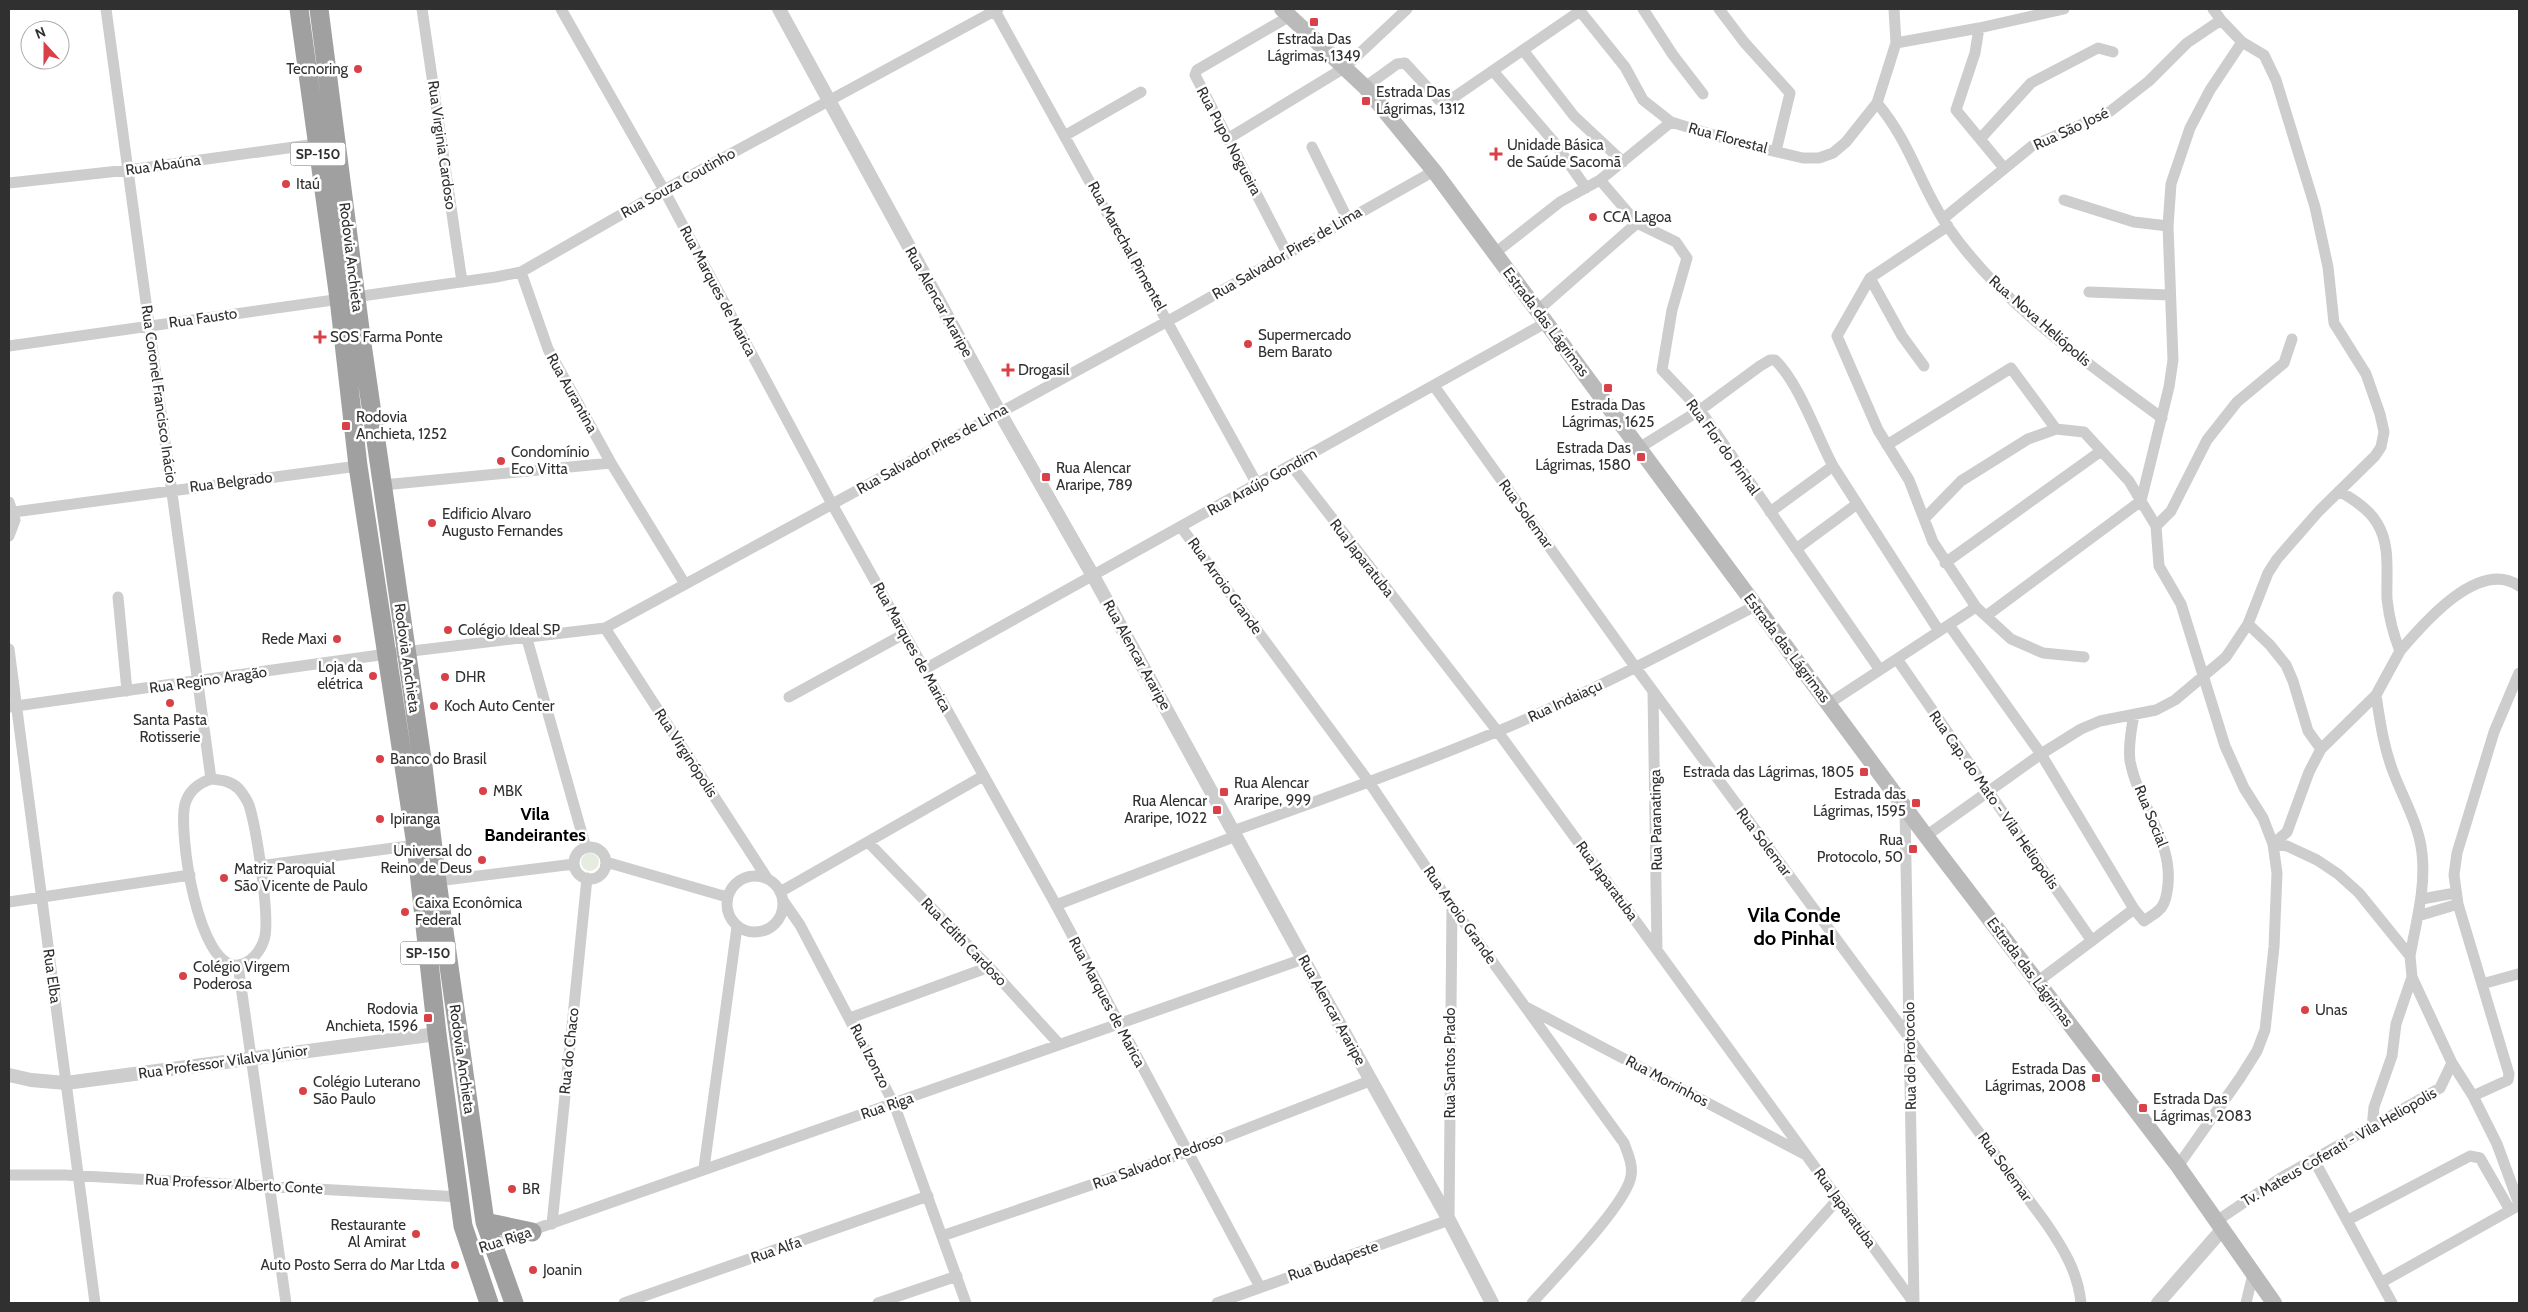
<svg xmlns="http://www.w3.org/2000/svg" width="2528" height="1312" font-family="Cabin,sans-serif">
<style>
.grass{fill:#e6ecdf}
.lines{fill:none;stroke-linecap:round;stroke-linejoin:round}
.minor{stroke:#cdcdcd;stroke-width:11}
.tertiary{stroke:#cdcdcd;stroke-width:14}
.secondary{stroke:#bababa;stroke-width:16}
.trunk{stroke:#a0a0a0;stroke-width:19}
.poi-dot{fill:#d94047;stroke:#fff;stroke-width:2}
.labels{text-anchor:middle;stroke-width:5;stroke-linejoin:round;paint-order:stroke}
.shield{fill:#fff;stroke:#6e6e6e;stroke-width:1}
.shield-label{font-size:14px;font-weight:bold;fill:#303030}
.poi-label{font-size:15px;fill:#303030;stroke:#fff;text-anchor:start}
.street-label{font-size:15px;fill:#303030;stroke:#fff}
.quarter-label{font-size:18px;font-weight:bold;fill:#000;stroke:#fff}
.district-label{font-size:20px;font-weight:bold;fill:#000;stroke:#fff}
</style>
<rect width="100%" height="100%" fill="#fff"/>
<path class="grass" d="M581 862a9 9 0 1 1 18 0a9 9 0 1 1-18 0Z"/>
<g class="lines">
<path class="minor" d="M106 9 211 779
M422 9 462 282
M561 9 664 190 832 504 1056 905 1260 1287
M994 9 1257 484
M1643 9 1673 55 1703 94
M1719 9 1744 42 1790 93 1776 151
M1979 28 1975 53 1956 110 2004 168
M1896 43 1979 28 2064 9
M1523 50 1580 11 1625 67 1643 100 1671 122 1743 144 1803 158H1819L1833 153 1846 142 1877 103 1896 43 1894 9
M1493 71 1554 142 1586 188
M1365 87 1397 64 1405 63 1439 100 1447 102 1523 50 1574 116 1623 162
M1877 103C1911 143 1920 186 1948 227 2003 306 2085 361 2162 418
M1066 135 1141 92
M1229 138 1344 68 1407 9
M1981 138 2031 83 2098 48 2113 52
M1312 147 1347 218
M1600 180 1637 223 1676 242 1687 258 1672 310 1662 370 1700 410 1880 670
M9 183 128 170 316 144
M2064 200 2134 222 2168 226
M1944 218 2032 146 2108 113 2149 81 2187 43 2221 20
M1948 226 1870 278 1837 336 1878 430 1909 480 1933 542 1976 607 2011 639 2043 653 2084 657
M1287 253 1195 75 1197 70 1290 16
M1495 253 1560 202 1600 180 1671 122
M521 272 548 349 611 463 685 584
M1870 278 1902 336 1924 366
M2089 292 2170 295
M1538 310 1637 223
M9 346 496 277 521 272 664 190 998 9
M1434 386 1636 668 2046 1223C2063 1248 2078 1272 2081 1303
M1887 445 2011 368 2056 429
M1639 448 1700 410 1760 366 1770 360H1775C1799 383 1817 436 1833 466L1939 631
M1291 465 1498 732 1914 1303
M383 485 611 463
M9 502 15 520 9 536
M14 512 358 466
M1770 512 1833 466
M1925 518 1961 481 2028 439 2056 429 2084 432 2129 481 2156 526 2159 566 2181 604 2225 746 2244 788 2263 818 2273 844 2277 873 2274 947 2265 1030 2257 1051 2240 1078 2178 1166
M2156 526 2171 511 2207 440 2237 402 2284 363 2292 339
M1181 527 1369 782 1452 906 1624 1143C1628 1154 1633 1165 1631 1176 1627 1204 1553 1279 1532 1303
M1796 549 1857 504
M1945 563 2101 451
M118 597 127 691
M1986 616 2141 501 2169 387 2173 360 2168 226 2171 184 2190 128 2210 90 2242 42 2221 20 2213 9
M2248 624 2270 645 2286 665 2293 681 2308 731 2321 749
M1949 625 2041 754 2134 909
M605 628 767 878
M527 639 586 848
M9 649 95 1303
M2400 651C2423 624 2479 558 2519 586
M1897 659 2092 941
M925 669 1547 322
M1653 691 1657 949
M2376 695C2380 722 2384 749 2394 774 2404 800 2419 825 2422 853 2426 888 2416 922 2410 956
M789 697 904 634
M1828 704 1976 607
M9 707 387 654 605 628 1168 321 1434 171
M211 779C222 780 231 781 239 789 243 794 247 800 249 805 256 827 271 920 264 940 260 952 251 963 238 965 198 970 178 832 185 804 189 790 199 783 211 779Z
M1905 808 1914 1303
M1233 831C1321 800 1410 768 1496 732 1585 695 1670 650 1755 606
M1926 836 2041 754 2081 729 2100 721 2156 710 2175 700 2226 657 2248 624 2268 573 2277 559 2319 511 2375 456 2381 447 2384 432 2380 414 2366 374 2334 323 2328 267 2315 207 2276 80 2264 55 2242 42
M868 842 989 967 1059 1044
M2273 844 2287 846 2317 860 2338 874 2359 893 2410 956 2412 977 2418 990 2452 1063 2473 1096 2497 1144 2519 1204
M2273 844 2287 832 2309 772 2321 749 2376 695 2400 651C2393 634 2389 617 2387 599 2386 574 2391 545 2377 523 2369 509 2353 499 2339 491
M574 863a16 16 0 1 1 32 0a16 16 0 1 1-32 0Z
M606 862 727 897
M259 866 416 845
M727 904a28 28 0 1 1 56 0a28 28 0 1 1-56 0Z
M437 881 574 864
M780 892 983 776
M2422 899 2455 893
M9 902 190 875
M784 902 800 925 894 1104 966 1303
M1056 905 1236 836
M2418 916 2458 904
M238 965 286 1303
M2037 982 2134 909 2144 921C2149 917 2155 914 2159 910 2164 906 2166 898 2167 892 2176 843 2139 808 2130 761 2128 746 2131 730 2134 715
M2482 984 2518 974
M1528 1008 1804 1154
M850 1018 989 967
M2473 1096 2508 1080 2509 1074 2458 904 2454 875 2457 853 2494 732 2519 673
M2372 1128 2374 1107 2392 1056 2396 1024 2412 977
M2314 1160 2392 1303
M704 1168 737 927
M9 1175H65L460 1197
M2348 1220 2470 1156 2480 1158 2510 1210
M2215 1222 2279 1179 2440 1088 2452 1063
M552 1224 587 878
M942 1236 1187 1152 1372 1080
M470 1252 1303 959
M2382 1282 2516 1207
M624 1303 928 1196
M878 1303 957 1276
M1217 1303 1449 1220 1452 906
M1746 1303 1838 1199
M2246 1303 2253 1274"/>
<path class="tertiary" d="M779 9 1000 413 1092 574 1303 959 1449 1220 1492 1303
M9 1075 31 1080 66 1083 437 1034
M2158 1303 2221 1231"/>
<path class="secondary" d="M1282 9 1365 87 1434 171 1926 836 2178 1166 2274 1303"/>
<path class="trunk" d="M299 9 339 299 358 466 416 845 437 1034 463 1226 489 1303
M319 9 361 337 423 766 437 881 485 1222 514 1303
M485 1222 532 1232"/>
</g>
<g class="poi-dot">
<rect x="1309" y="17" width="10" height="10" rx="2.5"/>
<circle cx="358" cy="69" r="5"/>
<rect x="1361" y="96" width="10" height="10" rx="2.5"/>
<path d="M1493.5 146.5h5v5h5v5h-5v5h-5v-5h-5v-5h5z"/>
<circle cx="286" cy="184" r="5"/>
<circle cx="1593" cy="217" r="5"/>
<path d="M317.5 329.5h5v5h5v5h-5v5h-5v-5h-5v-5h5z"/>
<circle cx="1248" cy="344" r="5"/>
<path d="M1005.5 362.5h5v5h5v5h-5v5h-5v-5h-5v-5h5z"/>
<rect x="1603" y="383" width="10" height="10" rx="2.5"/>
<rect x="341" y="421" width="10" height="10" rx="2.5"/>
<rect x="1636" y="452" width="10" height="10" rx="2.5"/>
<circle cx="501" cy="461" r="5"/>
<rect x="1041" y="472" width="10" height="10" rx="2.5"/>
<circle cx="432" cy="523" r="5"/>
<circle cx="448" cy="630" r="5"/>
<circle cx="337" cy="639" r="5"/>
<circle cx="373" cy="676" r="5"/>
<circle cx="445" cy="677" r="5"/>
<circle cx="170" cy="703" r="5"/>
<circle cx="434" cy="706" r="5"/>
<circle cx="380" cy="759" r="5"/>
<rect x="1859" y="767" width="10" height="10" rx="2.5"/>
<circle cx="483" cy="791" r="5"/>
<rect x="1219" y="787" width="10" height="10" rx="2.5"/>
<rect x="1911" y="798" width="10" height="10" rx="2.5"/>
<rect x="1212" y="805" width="10" height="10" rx="2.5"/>
<circle cx="380" cy="819" r="5"/>
<rect x="1908" y="844" width="10" height="10" rx="2.5"/>
<circle cx="482" cy="860" r="5"/>
<circle cx="224" cy="878" r="5"/>
<circle cx="405" cy="912" r="5"/>
<circle cx="183" cy="976" r="5"/>
<circle cx="2305" cy="1010" r="5"/>
<rect x="423" y="1013" width="10" height="10" rx="2.5"/>
<rect x="2091" y="1073" width="10" height="10" rx="2.5"/>
<circle cx="303" cy="1091" r="5"/>
<rect x="2138" y="1103" width="10" height="10" rx="2.5"/>
<circle cx="512" cy="1189" r="5"/>
<circle cx="416" cy="1234" r="5"/>
<circle cx="455" cy="1265" r="5"/>
<circle cx="533" cy="1270" r="5"/>
</g>
<g class="labels">
<g class="shield">
<rect x="290.5" y="142.5" width="55" height="23" rx="4"/>
<rect x="400.5" y="941.5" width="55" height="23" rx="4"/>
</g>
<g class="shield-label">
<text x="318" y="159">SP-150</text>
<text x="428" y="958">SP-150</text>
</g>
<g class="poi-label">
<text x="1314" y="44" text-anchor="middle">Estrada Das<tspan x="1314" dy="17">Lágrimas, 1349</tspan></text>
<text x="348" y="74" text-anchor="end">Tecnoring</text>
<text x="1376" y="97">Estrada Das<tspan x="1376" dy="17">Lágrimas, 1312</tspan></text>
<text x="1507" y="150">Unidade Básica<tspan x="1507" dy="17">de Saúde Sacomã</tspan></text>
<text x="296" y="189">Itaú</text>
<text x="1603" y="222">CCA Lagoa</text>
<text x="1258" y="340">Supermercado<tspan x="1258" dy="17">Bem Barato</tspan></text>
<text x="330" y="342">SOS Farma Ponte</text>
<text x="1018" y="375">Drogasil</text>
<text x="1608" y="410" text-anchor="middle">Estrada Das<tspan x="1608" dy="17">Lágrimas, 1625</tspan></text>
<text x="356" y="422">Rodovia<tspan x="356" dy="17">Anchieta, 1252</tspan></text>
<text x="1631" y="453" text-anchor="end">Estrada Das<tspan x="1631" dy="17">Lágrimas, 1580</tspan></text>
<text x="511" y="457">Condomínio<tspan x="511" dy="17">Eco Vitta</tspan></text>
<text x="1056" y="473">Rua Alencar<tspan x="1056" dy="17">Araripe, 789</tspan></text>
<text x="442" y="519">Edificio Alvaro<tspan x="442" dy="17">Augusto Fernandes</tspan></text>
<text x="458" y="635">Colégio Ideal SP</text>
<text x="327" y="644" text-anchor="end">Rede Maxi</text>
<text x="363" y="672" text-anchor="end">Loja da<tspan x="363" dy="17">elétrica</tspan></text>
<text x="455" y="682">DHR</text>
<text x="444" y="711">Koch Auto Center</text>
<text x="170" y="725" text-anchor="middle">Santa Pasta<tspan x="170" dy="17">Rotisserie</tspan></text>
<text x="390" y="764">Banco do Brasil</text>
<text x="1854" y="777" text-anchor="end">Estrada das Lágrimas, 1805</text>
<text x="1234" y="788">Rua Alencar<tspan x="1234" dy="17">Araripe, 999</tspan></text>
<text x="493" y="796">MBK</text>
<text x="1906" y="799" text-anchor="end">Estrada das<tspan x="1906" dy="17">Lágrimas, 1595</tspan></text>
<text x="1207" y="806" text-anchor="end">Rua Alencar<tspan x="1207" dy="17">Araripe, 1022</tspan></text>
<text x="390" y="824">Ipiranga</text>
<text x="1903" y="845" text-anchor="end">Rua<tspan x="1903" dy="17">Protocolo, 50</tspan></text>
<text x="472" y="856" text-anchor="end">Universal do<tspan x="472" dy="17">Reino de Deus</tspan></text>
<text x="234" y="874">Matriz Paroquial<tspan x="234" dy="17">São Vicente de Paulo</tspan></text>
<text x="415" y="908">Caixa Econômica<tspan x="415" dy="17">Federal</tspan></text>
<text x="193" y="972">Colégio Virgem<tspan x="193" dy="17">Poderosa</tspan></text>
<text x="418" y="1014" text-anchor="end">Rodovia<tspan x="418" dy="17">Anchieta, 1596</tspan></text>
<text x="2315" y="1015">Unas</text>
<text x="2086" y="1074" text-anchor="end">Estrada Das<tspan x="2086" dy="17">Lágrimas, 2008</tspan></text>
<text x="313" y="1087">Colégio Luterano<tspan x="313" dy="17">São Paulo</tspan></text>
<text x="2153" y="1104">Estrada Das<tspan x="2153" dy="17">Lágrimas, 2083</tspan></text>
<text x="522" y="1194">BR</text>
<text x="406" y="1230" text-anchor="end">Restaurante<tspan x="406" dy="17">Al Amirat</tspan></text>
<text x="445" y="1270" text-anchor="end">Auto Posto Serra do Mar Ltda</text>
<text x="543" y="1275">Joanin</text>
</g>
<g class="street-label">
<text transform="translate(2071 129) rotate(-25)" y="5">Rua São José</text>
<text transform="translate(1728 138) rotate(15)" y="5">Rua Florestal</text>
<text transform="translate(1229 141) rotate(62)" y="5">Rua Pupo Nogueira</text>
<text transform="translate(442 145) rotate(82)" y="5">Rua Virginia Cardoso</text>
<text transform="translate(163 165) rotate(-8)" y="5">Rua Abaúna</text>
<text transform="translate(678 183) rotate(-29)" y="5">Rua Souza Coutinho</text>
<text transform="translate(1127 246) rotate(61)" y="5">Rua Marechal Pimentel</text>
<text transform="translate(1287 253) rotate(-30)" y="5">Rua Salvador Pires de Lima</text>
<text transform="translate(351 257) rotate(83)" y="5">Rodovia Anchieta</text>
<text transform="translate(718 291) rotate(62)" y="5">Rua Marques de Marica</text>
<text transform="translate(939 302) rotate(61)" y="5">Rua Alencar Araripe</text>
<text transform="translate(203 318) rotate(-8)" y="5">Rua Fausto</text>
<text transform="translate(2040 321) rotate(41)" y="5">Rua. Nova Heliópolis</text>
<text transform="translate(1546 322) rotate(53)" y="5">Estrada das Lágrimas</text>
<text transform="translate(572 393) rotate(61)" y="5">Rua Aurantina</text>
<text transform="translate(159 394) rotate(82)" y="5">Rua Coronel Francisco Inácio</text>
<text transform="translate(1723 447) rotate(54)" y="5">Rua Flor do Pinhal</text>
<text transform="translate(932 449) rotate(-29)" y="5">Rua Salvador Pires de Lima</text>
<text transform="translate(231 482) rotate(-7)" y="5">Rua Belgrado</text>
<text transform="translate(1262 482) rotate(-29)" y="5">Rua Araújo Gondim</text>
<text transform="translate(1526 514) rotate(54)" y="5">Rua Solemar</text>
<text transform="translate(1362 558) rotate(52)" y="5">Rua Japaratuba</text>
<text transform="translate(1225 586) rotate(54)" y="5">Rua Arroio Grande</text>
<text transform="translate(912 647) rotate(61)" y="5">Rua Marques de Marica</text>
<text transform="translate(1787 648) rotate(53)" y="5">Estrada das Lágrimas</text>
<text transform="translate(1137 655) rotate(61)" y="5">Rua Alencar Araripe</text>
<text transform="translate(407 658) rotate(82)" y="5">Rodovia Anchieta</text>
<text transform="translate(208 680) rotate(-8)" y="5">Rua Regino Aragão</text>
<text transform="translate(1565 701) rotate(-25)" y="5">Rua Indaiaçu</text>
<text transform="translate(686 753) rotate(57)" y="5">Rua Virginópolis</text>
<text transform="translate(1994 800) rotate(55)" y="5">Rua Cap. do Mato - Vila Heliopolis</text>
<text transform="translate(2151 816) rotate(68)" y="5">Rua Social</text>
<text transform="translate(1656 820) rotate(-91)" y="5">Rua Paranatinga</text>
<text transform="translate(1764 842) rotate(53)" y="5">Rua Solemar</text>
<text transform="translate(1607 881) rotate(54)" y="5">Rua Japaratuba</text>
<text transform="translate(1460 915) rotate(55)" y="5">Rua Arroio Grande</text>
<text transform="translate(964 942) rotate(46)" y="5">Rua Edith Cardoso</text>
<text transform="translate(2030 972) rotate(53)" y="5">Estrada das Lágrimas</text>
<text transform="translate(52 976) rotate(82)" y="5">Rua Elba</text>
<text transform="translate(1107 1002) rotate(62)" y="5">Rua Marques de Marica</text>
<text transform="translate(1332 1010) rotate(61)" y="5">Rua Alencar Araripe</text>
<text transform="translate(569 1051) rotate(-84)" y="5">Rua do Chaco</text>
<text transform="translate(870 1056) rotate(63)" y="5">Rua Izonzo</text>
<text transform="translate(1910 1056) rotate(-91)" y="5">Rua do Protocolo</text>
<text transform="translate(462 1059) rotate(82)" y="5">Rodovia Anchieta</text>
<text transform="translate(223 1062) rotate(-8)" y="5">Rua Professor Vilalva Júnior</text>
<text transform="translate(1450 1063) rotate(-90)" y="5">Rua Santos Prado</text>
<text transform="translate(1667 1081) rotate(28)" y="5">Rua Morrinhos</text>
<text transform="translate(887 1106) rotate(-19)" y="5">Rua Riga</text>
<text transform="translate(2339 1147) rotate(-30)" y="5">Tv. Mateus Coferati - Vila Heliopolis</text>
<text transform="translate(1158 1161) rotate(-20)" y="5">Rua Salvador Pedroso</text>
<text transform="translate(2005 1167) rotate(54)" y="5">Rua Solemar</text>
<text transform="translate(234 1184) rotate(3)" y="5">Rua Professor Alberto Conte</text>
<text transform="translate(1845 1208) rotate(54)" y="5">Rua Japaratuba</text>
<text transform="translate(505 1240) rotate(-18)" y="5">Rua Riga</text>
<text transform="translate(776 1250) rotate(-19)" y="5">Rua Alfa</text>
<text transform="translate(1333 1261) rotate(-19)" y="5">Rua Budapeste</text>
</g>
<g class="quarter-label">
<text x="535" y="820">Vila<tspan x="535" dy="21">Bandeirantes</tspan></text>
</g>
<g class="district-label">
<text x="1794" y="922">Vila Conde<tspan x="1794" dy="23">do Pinhal</tspan></text>
</g>
</g>
<rect width="2528" height="1312" fill="none" stroke="#303030" stroke-width="20"/>
<g transform="translate(45 45) rotate(339)"><circle r="24" fill="#ffffff" stroke="#acacac"/>
<path d="M0-4L9 19L0 12L-9 19Z" fill="#d94047"/>
<text y="-8" font-size="14" font-weight="bold" text-anchor="middle" fill="#303030">N</text>
</g>
</svg>
